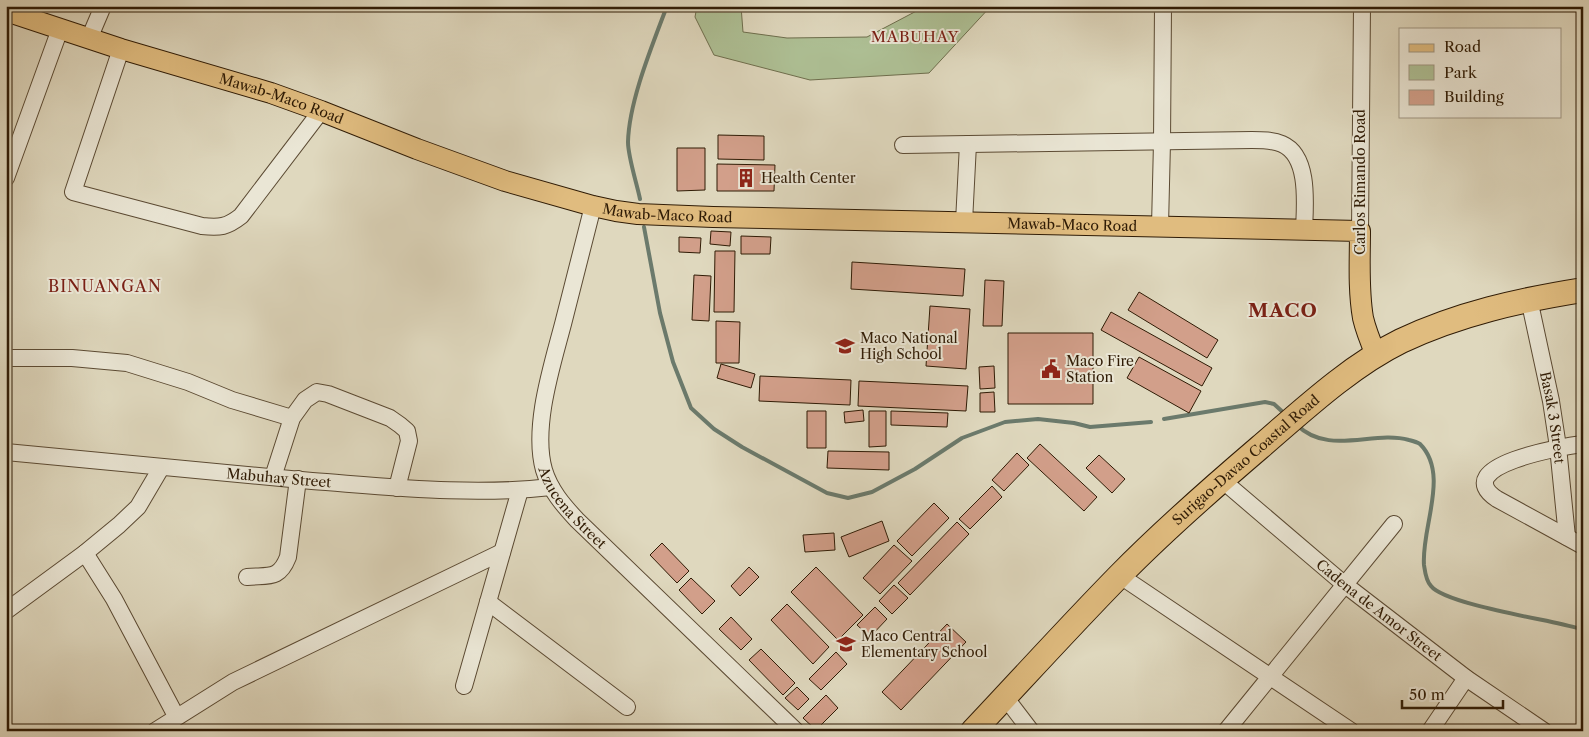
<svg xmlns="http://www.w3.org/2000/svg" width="1589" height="737" font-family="'Libre Caslon Text',serif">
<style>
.green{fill:#aec095;stroke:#6e6e4d}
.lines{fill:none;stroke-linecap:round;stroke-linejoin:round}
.stream{stroke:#6b7a6c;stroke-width:4}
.building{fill:#d29f8a;stroke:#2f1b05}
.minor-casing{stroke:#5b4a33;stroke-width:18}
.major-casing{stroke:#2f1b05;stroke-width:22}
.highway-casing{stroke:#2f1b05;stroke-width:26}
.minor{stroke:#eae6d5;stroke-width:16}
.major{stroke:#e0bc7f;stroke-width:20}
.highway{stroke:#e0bc7f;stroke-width:24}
.labels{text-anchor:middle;stroke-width:4;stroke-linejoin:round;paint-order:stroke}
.street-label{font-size:14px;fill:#2f1b05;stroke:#eae6d5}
.poi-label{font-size:14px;fill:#2f1b05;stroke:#eae6d5;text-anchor:start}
.neighbourhood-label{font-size:15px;letter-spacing:1px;fill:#7a1f14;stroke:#eae6d5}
.quarter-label{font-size:16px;letter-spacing:1px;fill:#7a1f14;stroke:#eae6d5}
.district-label{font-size:19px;font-weight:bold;letter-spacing:1px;fill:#7a1f14;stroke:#eae6d5}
</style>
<rect width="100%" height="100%" fill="#dfd8be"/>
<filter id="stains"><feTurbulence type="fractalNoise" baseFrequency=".004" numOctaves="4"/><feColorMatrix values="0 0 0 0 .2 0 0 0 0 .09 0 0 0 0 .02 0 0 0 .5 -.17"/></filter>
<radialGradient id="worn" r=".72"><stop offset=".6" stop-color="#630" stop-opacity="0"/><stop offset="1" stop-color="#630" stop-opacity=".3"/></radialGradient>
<path class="green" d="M697 6H741L743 32 787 38 867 37 926 6H991L929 73 810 80 714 55 695 17Z"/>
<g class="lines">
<path class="stream" d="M640 199C637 184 628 157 628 142 629 101 652 46 667 6
M644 227 660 313 673 362 691 408 714 429 742 447 827 493 848 498 872 492 915 469 962 438 1005 422 1038 419 1074 423 1090 427 1151 422
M1164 419 1265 402 1274 404 1286 415
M1297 425C1328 456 1373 430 1409 440 1413 441 1417 442 1420 444 1450 474 1421 528 1424 565 1425 572 1426 581 1431 586 1444 603 1536 618 1561 624 1568 626 1576 627 1583 630"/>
</g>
<path class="building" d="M718 135 764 136V160L718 159Z
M677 148H705V190L677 191Z
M717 164 775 165 774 191H717Z
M711 231 731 232 730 246 710 244Z
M741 236 771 237 770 254H741Z
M679 237 701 238 700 253 679 252Z
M715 251H735L734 312H714Z
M852 262 965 269 963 296 851 289Z
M694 275 711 276 709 321 692 320Z
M985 280 1004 281 1002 326H983Z
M1139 292 1218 340 1207 358 1128 310Z
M930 306 970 309 966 369 926 366Z
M1111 312 1212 368 1202 386 1101 330Z
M716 321 740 322 739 363H716Z
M1008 333H1093V404H1008Z
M1139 357 1201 391 1189 413 1127 378Z
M721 364 755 374 751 388 717 378Z
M994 366 995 388 980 389 979 367Z
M760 376 851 380 850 405 759 401Z
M859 381 968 386 966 411 858 406Z
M994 392 995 412H980V393Z
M863 410 864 421 845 423 844 412Z
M807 411H826V448H807Z
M869 411H886V446L869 447Z
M891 411 948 413 947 427 891 425Z
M1040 444 1097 497 1084 511 1027 458Z
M828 451 889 452V470L827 468Z
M1017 453 1029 465 1004 491 992 480Z
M1099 455 1125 479 1112 493 1086 468Z
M992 486 1002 497 970 529 959 519Z
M934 503 949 518 912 556 897 541Z
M882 521 889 541 849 557 841 537Z
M957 522 969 534 910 595 898 583Z
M834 533 835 550 805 552 803 535Z
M662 543 689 571 677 583 650 555Z
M894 545 912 561 880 594 863 578Z
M749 567 759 577 740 596 731 586Z
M816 567 863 615 838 640 791 592Z
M691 578 715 601 702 614 679 590Z
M894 585 908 598 892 614 879 601Z
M787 604 829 647 813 664 771 620Z
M875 607 887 619 870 637 857 625Z
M731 617 752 639 741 650 719 629Z
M947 624 966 642 901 710 882 692Z
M761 649 795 683 783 695 749 660Z
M836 652 847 664 821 690 809 679Z
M797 687 809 699 798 710 785 698Z
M826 695 838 708 816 730 803 718Z"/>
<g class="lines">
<g class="minor-casing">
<g id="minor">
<path d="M89 39 103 6"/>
<path d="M121 49 73 192 202 226C220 228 227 227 241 216L321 111"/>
<path d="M903 145 1252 140C1262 140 1273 140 1282 144 1310 156 1305 205 1304 230"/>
<path d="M6 178 60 29"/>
<path id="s1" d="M593 206C583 245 573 285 563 324 552 366 532 427 544 470 550 490 563 505 577 520L796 731"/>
<path d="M964 222 968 144"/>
<path d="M1160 226 1162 142 1163 6"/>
<path d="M1360 231 1362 6"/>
<path id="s2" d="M1529 299 1551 401 1558 447 1567 537"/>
<path d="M6 358H72L127 363 188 382 232 400 292 418"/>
<path d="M1583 444C1565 446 1447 466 1497 499L1583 546"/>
<path id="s3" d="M6 452C108 462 210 472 312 481 392 487 472 496 551 487"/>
<path d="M273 477 292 418 305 400 317 392 328 394 390 418 400 425 407 431 409 441 397 488"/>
<path id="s4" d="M1222 480 1344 584 1466 678 1544 731"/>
<path d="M85 553 114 599 176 716"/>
<path d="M1119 575 1351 731"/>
<path d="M247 577C269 575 279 580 288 557L298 479"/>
<path d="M488 602 627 707"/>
<path d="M6 611 85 553 119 525 138 507 161 468"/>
<path d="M464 686 520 490"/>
<path d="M1005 697 1031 731"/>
<path d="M155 731 233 682 502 552"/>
<path d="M1226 731 1394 524"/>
<path d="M1430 731 1466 678"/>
</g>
</g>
<g class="major-casing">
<g id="major">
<path id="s5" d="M6 11 121 49 271 93 321 111 417 149 505 181 593 206 616 211 638 214 713 217 1360 231C1360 259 1358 289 1363 318 1366 331 1371 343 1376 355"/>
</g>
</g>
<g class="highway-casing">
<g id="highway">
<path id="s6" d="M973 731C1022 679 1069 627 1119 576 1163 531 1211 489 1259 448 1302 411 1350 366 1401 341 1458 314 1520 300 1583 290"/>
</g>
</g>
<use href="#minor" class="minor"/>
<use href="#major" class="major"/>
<use href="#highway" class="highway"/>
</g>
<defs>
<g id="building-bare" transform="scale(1.5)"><path d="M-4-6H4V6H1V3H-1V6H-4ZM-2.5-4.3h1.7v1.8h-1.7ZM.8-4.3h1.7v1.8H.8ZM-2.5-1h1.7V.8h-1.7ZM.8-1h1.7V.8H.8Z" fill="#8f2418" stroke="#eae6d5" stroke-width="2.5" paint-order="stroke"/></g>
<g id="school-bare" transform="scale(1.5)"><path d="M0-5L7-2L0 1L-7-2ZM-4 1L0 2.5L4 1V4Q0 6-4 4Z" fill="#8f2418" stroke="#eae6d5" stroke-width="2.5" paint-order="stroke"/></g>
<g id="civic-bare" transform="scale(1.5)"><path d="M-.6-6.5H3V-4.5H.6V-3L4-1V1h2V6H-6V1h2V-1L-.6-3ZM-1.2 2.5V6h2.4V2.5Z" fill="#8f2418" stroke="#eae6d5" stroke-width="2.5" paint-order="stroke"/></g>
</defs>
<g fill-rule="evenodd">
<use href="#building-bare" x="746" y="178"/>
<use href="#school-bare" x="845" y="346"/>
<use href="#civic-bare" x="1051" y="369"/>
<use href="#school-bare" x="846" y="644"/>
</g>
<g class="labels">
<g class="street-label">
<text dy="5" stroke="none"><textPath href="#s5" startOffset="289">Mawab-Maco Road</textPath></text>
<text transform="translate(1360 182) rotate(-90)" y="5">Carlos Rimando Road</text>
<text dy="5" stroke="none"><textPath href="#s5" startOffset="694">Mawab-Maco Road</textPath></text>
<text dy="5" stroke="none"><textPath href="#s5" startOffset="1099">Mawab-Maco Road</textPath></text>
<text dy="5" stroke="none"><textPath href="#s2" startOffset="121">Basak 3 Street</textPath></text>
<text dy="5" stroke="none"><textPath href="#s6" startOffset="385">Surigao-Davao Coastal Road</textPath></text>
<text dy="5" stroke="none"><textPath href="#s3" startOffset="274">Mabuhay Street</textPath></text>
<text dy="5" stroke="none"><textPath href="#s1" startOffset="318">Azucena Street</textPath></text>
<text dy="5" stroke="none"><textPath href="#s4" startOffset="204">Cadena de Amor Street</textPath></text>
</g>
<g class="poi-label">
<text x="761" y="183">Health Center</text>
<text x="860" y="343">Maco National<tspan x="860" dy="16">High School</tspan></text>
<text x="1066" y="366">Maco Fire<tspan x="1066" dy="16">Station</tspan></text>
<text x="861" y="641">Maco Central<tspan x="861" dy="16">Elementary School</tspan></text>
</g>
<g class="neighbourhood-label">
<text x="915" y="42">MABUHAY</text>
</g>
<g class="quarter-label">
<text x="105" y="292">BINUANGAN</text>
</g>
<g class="district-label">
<text x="1283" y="317">MACO</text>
</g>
</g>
<rect width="1589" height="737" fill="none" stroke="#dfd8be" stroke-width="25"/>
<rect x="8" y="8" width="1574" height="722" fill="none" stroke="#2f1b05" stroke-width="2.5"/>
<rect x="12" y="12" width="1564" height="712" fill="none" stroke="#2f1b05"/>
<rect x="1399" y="28" width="162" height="90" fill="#eae6d5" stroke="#9f9582"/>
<rect x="1409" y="44" width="25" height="8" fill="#e0bc7f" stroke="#9f9582"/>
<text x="1444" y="52" font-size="15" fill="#2f1b05">Road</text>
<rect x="1409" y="65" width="25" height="15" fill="#aec095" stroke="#9f9582"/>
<text x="1444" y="78" font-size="15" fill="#2f1b05">Park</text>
<rect x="1409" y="90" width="25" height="15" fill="#d29f8a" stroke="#9f9582"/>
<text x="1444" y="102" font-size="15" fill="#2f1b05">Building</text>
<path d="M1402 700v8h101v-8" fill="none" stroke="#2f1b05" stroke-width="2.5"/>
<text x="1409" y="700" font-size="15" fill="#2f1b05" stroke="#eae6d5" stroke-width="4" paint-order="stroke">50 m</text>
<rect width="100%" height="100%" filter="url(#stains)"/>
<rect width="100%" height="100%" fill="url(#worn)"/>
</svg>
